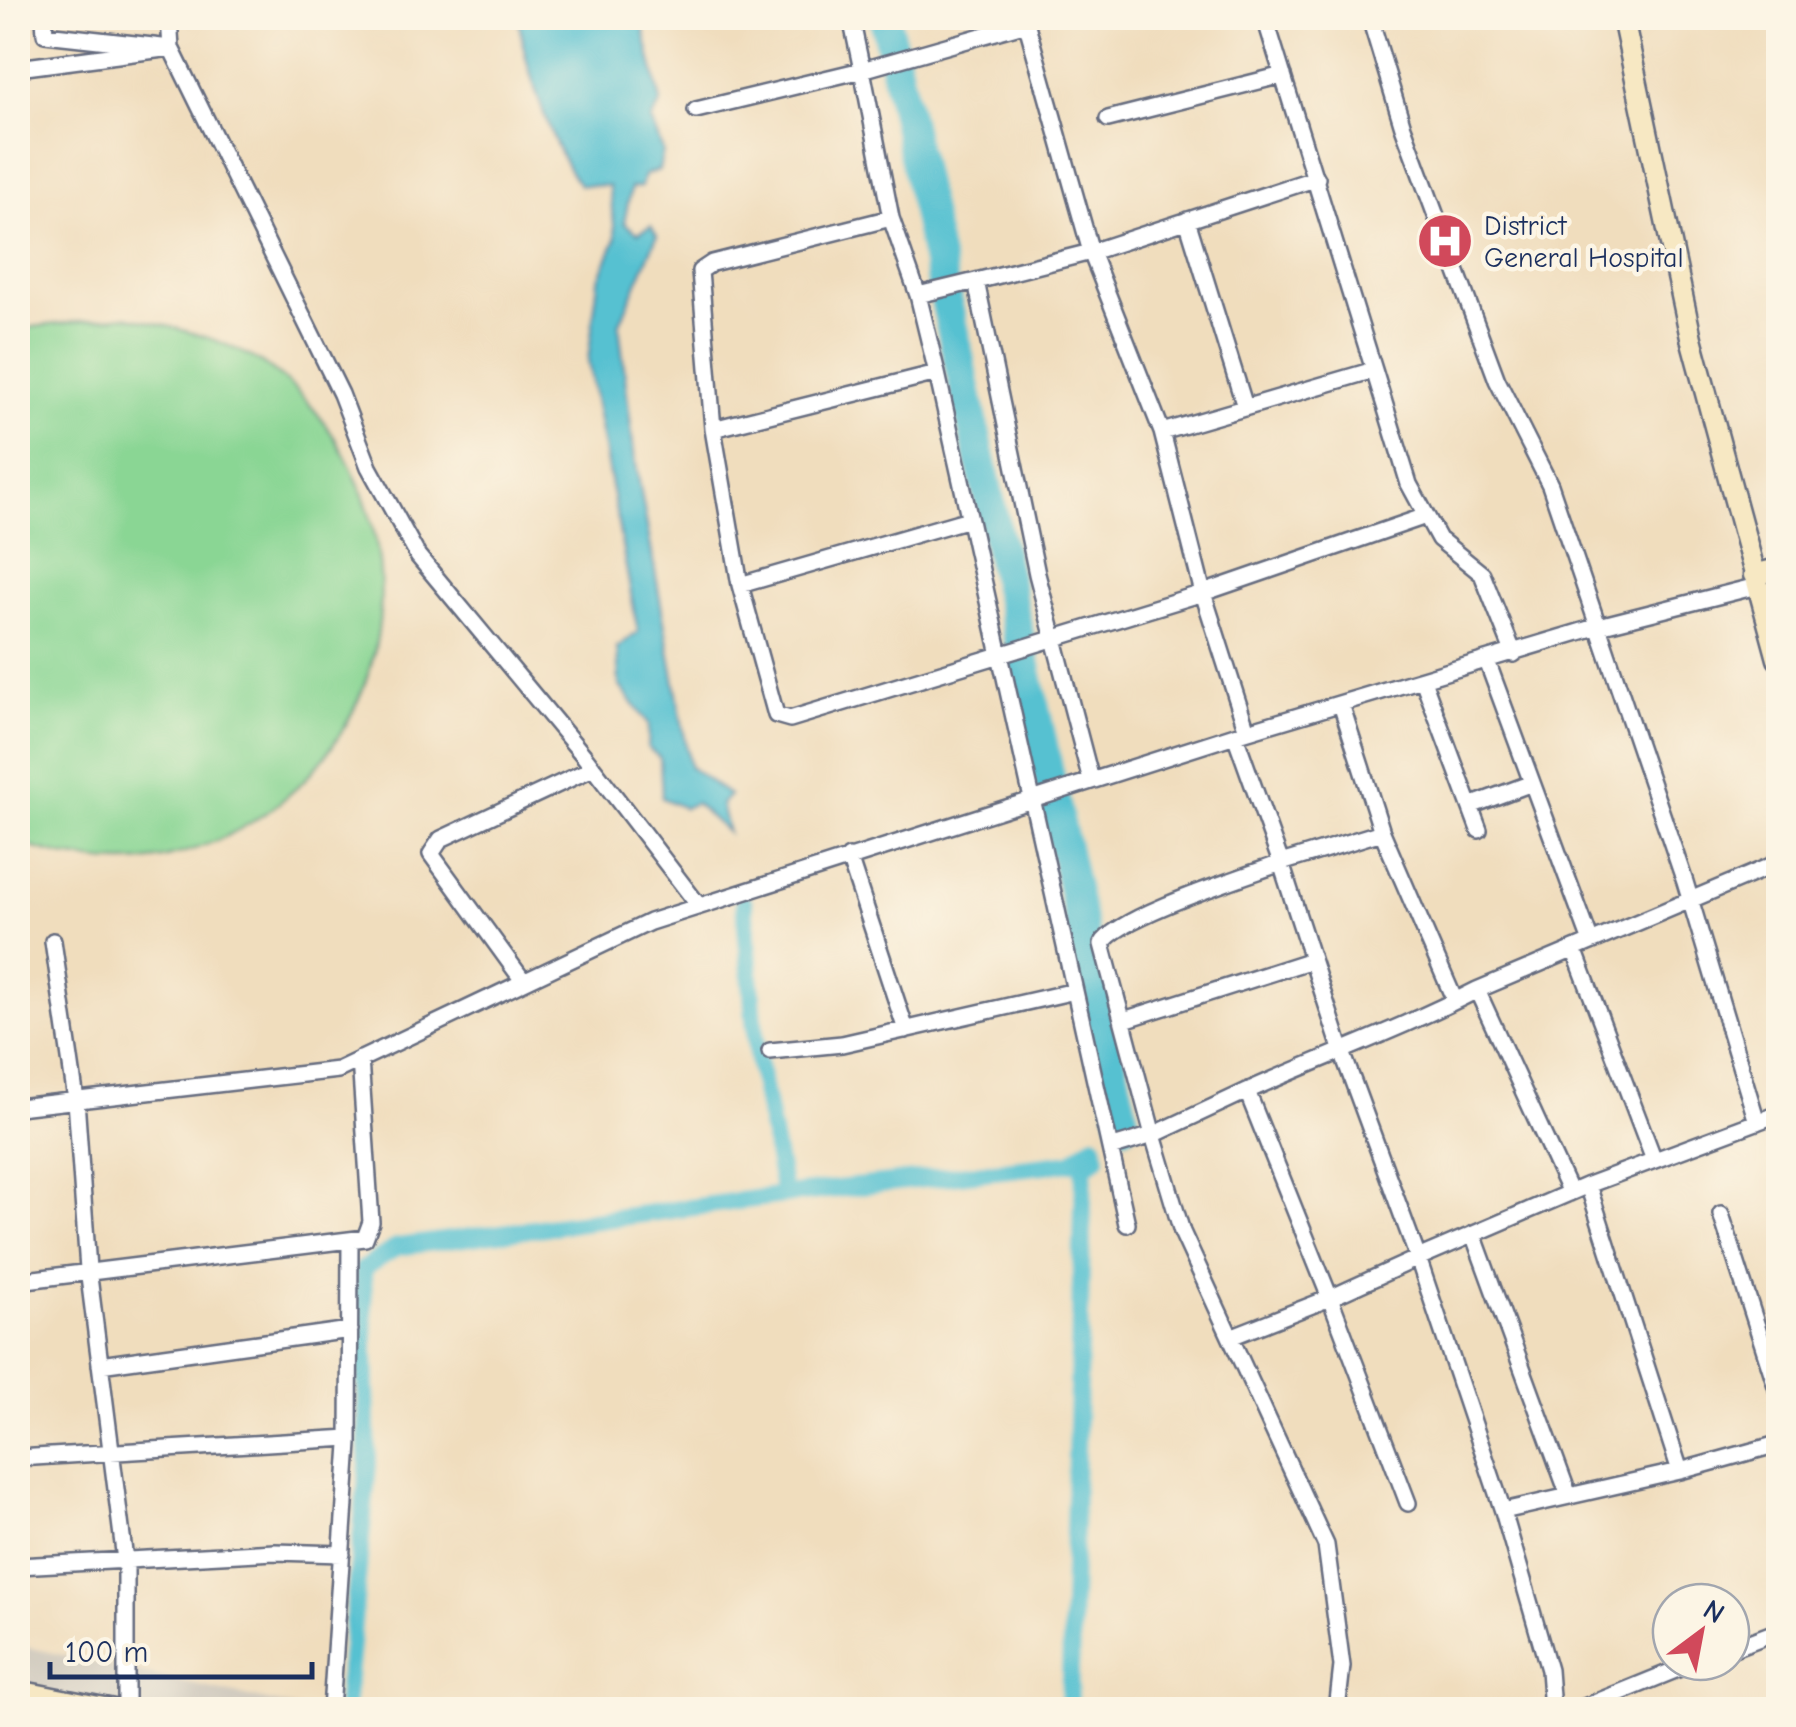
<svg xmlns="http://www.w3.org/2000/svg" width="1796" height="1727" font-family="'Comic Neue',sans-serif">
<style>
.industrial{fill:#c9c3b8}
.green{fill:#8ad694;stroke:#528279;stroke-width:2.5}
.water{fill:#56c1d1;stroke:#387898;stroke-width:2.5}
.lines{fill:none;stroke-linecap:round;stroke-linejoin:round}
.canal{stroke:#56c1d1;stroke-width:18}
.river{stroke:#56c1d1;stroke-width:32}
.street-casing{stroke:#666c7f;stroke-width:20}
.secondary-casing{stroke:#666c7f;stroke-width:25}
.street{stroke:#fff;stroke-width:15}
.secondary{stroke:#f7e8c3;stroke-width:20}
.labels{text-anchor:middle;stroke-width:9;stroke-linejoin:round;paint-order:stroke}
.poi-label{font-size:28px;fill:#1b2f5e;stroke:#fcf5e5;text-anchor:start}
</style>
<rect width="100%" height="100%" fill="#fcf5e5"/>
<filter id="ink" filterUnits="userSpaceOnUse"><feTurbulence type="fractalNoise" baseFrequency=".01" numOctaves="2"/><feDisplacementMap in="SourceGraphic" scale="20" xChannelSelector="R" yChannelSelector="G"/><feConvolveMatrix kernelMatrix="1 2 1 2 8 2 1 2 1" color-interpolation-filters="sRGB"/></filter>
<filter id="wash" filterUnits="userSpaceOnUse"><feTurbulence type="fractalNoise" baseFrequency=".0048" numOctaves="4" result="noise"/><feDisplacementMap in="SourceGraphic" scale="40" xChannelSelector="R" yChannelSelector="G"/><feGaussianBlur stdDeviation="2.25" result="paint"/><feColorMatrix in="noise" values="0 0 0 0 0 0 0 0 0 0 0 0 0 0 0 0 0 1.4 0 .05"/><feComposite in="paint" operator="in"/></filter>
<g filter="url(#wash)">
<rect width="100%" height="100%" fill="#f0ddbd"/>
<path class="industrial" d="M18 1645 302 1709 18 1710Z"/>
<path class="green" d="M125 316C182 329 239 341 285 380 318 408 343 447 359 485 425 644 335 817 167 857 117 869 65 858 18 843V333L32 327Z"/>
<path class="water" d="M519 18H641L661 102 651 121 663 151 659 170 644 175 641 187 631 188 624 223 638 233 651 226 657 236 619 325 634 453 690 767 729 795 721 804 728 833 695 803 684 808 662 798 660 758 648 748 649 724 619 685 617 647 638 632 588 361 598 281 616 239 609 186 580 185C556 160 520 53 519 18Z"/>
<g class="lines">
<path class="canal" d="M744 903 757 1055 784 1195 1072 1162 1094 1144 1097 1157 1084 1168 1069 1710
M345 1710 368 1464 363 1269 397 1247 784 1195"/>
<path class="river" d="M885 18 1124 1124"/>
</g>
</g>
<g filter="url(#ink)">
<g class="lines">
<g class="street-casing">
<path id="street" d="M44 18 45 34 171 48 169 18
M1025 18 1091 252 1317 178
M1265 18 1374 370
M1370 18 1403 127 1497 380 1550 485 1685 882 1757 1122
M1027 23 862 70 891 218 918 295 937 373 1127 1224
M18 68 171 48 341 394 369 467 418 556 584 756 699 906
M696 110 862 70 851 18
M1108 119 1283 75
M1187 220 1245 407
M918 295 976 281
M713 429 700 271 712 263 891 218
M1162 432 1374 370 1409 484 1439 539 1482 574 1514 654
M969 519 740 585 776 715 790 719 1203 593 1426 516
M740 585 713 429 937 373
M1487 661 1591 942
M1423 680 1479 830
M1341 704 1382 832
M1235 735 1281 863C1246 876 1116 917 1102 944L1153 1135 1247 1091
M1091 780 1037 574 976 281 1091 252 1162 432 1203 593 1247 731
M1470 806 1532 783
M849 857 906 1030
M53 941 76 1100 88 1269 126 1568V1710
M1574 949 1654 1160
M524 982 431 854 441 839 593 768
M1477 990 1570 1193
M1455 1001 1382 832 1281 863 1341 1049 1418 1258 1330 1298 1247 1091C1323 1057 1403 1028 1477 990L1778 863
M1124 1020 1312 960
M770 1051 842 1044 1075 991
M18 1107 338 1070 650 922 1235 735 1599 626 1757 586
M1110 1148 1153 1135 1182 1232 1326 1545 1342 1666 1337 1710
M1588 1185 1778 1114
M1721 1214 1778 1392
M1473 1234 1569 1496
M18 1281 365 1238 371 1222 360 1059
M1233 1336 1330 1298 1408 1503
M100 1365 350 1330
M18 1458 349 1438
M1503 1511 1680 1471
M18 1566 275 1552 342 1554
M1731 1649 1778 1631
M331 1710 349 1444 350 1241
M1552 1710 1549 1670 1503 1511 1418 1258 1588 1185 1680 1471 1778 1444
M1577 1710 1695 1662"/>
</g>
<g class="secondary-casing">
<path id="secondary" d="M1623 18 1691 338 1778 659
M1754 575 1778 569
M18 1691 114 1710"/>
</g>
<use href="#street" class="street"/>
<use href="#secondary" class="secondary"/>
</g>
</g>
<defs>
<g id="hospital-disc" transform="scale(2.875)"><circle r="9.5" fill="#d1495b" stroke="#fcf5e5"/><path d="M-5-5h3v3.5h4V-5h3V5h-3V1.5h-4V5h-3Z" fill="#fff"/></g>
</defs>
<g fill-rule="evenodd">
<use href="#hospital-disc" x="1445" y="241"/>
</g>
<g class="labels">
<g class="poi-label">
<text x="1484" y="235">District<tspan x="1484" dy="32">General Hospital</tspan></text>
</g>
</g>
<rect width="1796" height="1727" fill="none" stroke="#fcf5e5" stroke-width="60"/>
<g transform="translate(1701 1632) rotate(32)"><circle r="48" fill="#fcf5e5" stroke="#a2a6af" stroke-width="2.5"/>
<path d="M0-8L18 38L0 25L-18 38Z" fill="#d1495b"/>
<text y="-15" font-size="28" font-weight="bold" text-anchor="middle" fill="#1b2f5e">N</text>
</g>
<path d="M50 1662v15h262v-15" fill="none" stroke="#1b2f5e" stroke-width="5"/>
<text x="65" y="1662" font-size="30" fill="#1b2f5e" stroke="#fcf5e5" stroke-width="8" paint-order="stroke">100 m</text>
</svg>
